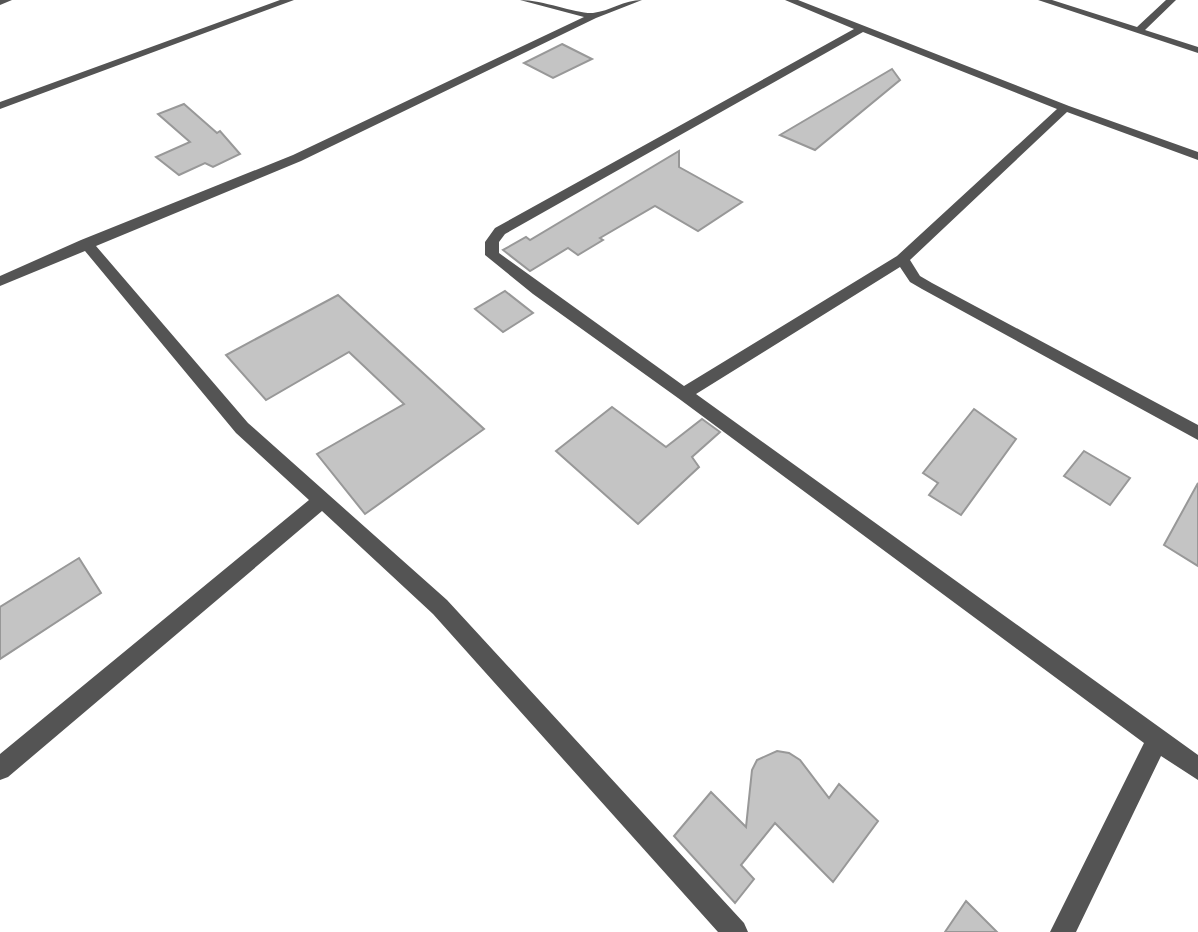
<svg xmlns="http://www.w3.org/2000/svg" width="1198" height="932" font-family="Roboto,sans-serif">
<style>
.building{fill:#c4c4c4;stroke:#989898;stroke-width:2}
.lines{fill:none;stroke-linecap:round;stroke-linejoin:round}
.minor{fill:#545454;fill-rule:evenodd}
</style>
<rect width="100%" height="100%" fill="#fff"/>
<path class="building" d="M562 44 592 59 553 78 524 63Z
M892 69 900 80 815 150 780 135Z
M184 104 217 133 220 131 240 154 213 167 205 163 179 175 156 157 190 142 158 114Z
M679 151V167L742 202 698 231 655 206 600 238 603 240 578 255 568 248 530 271 503 250 526 237 530 240Z
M505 291 533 313 503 332 475 309Z
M338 295 484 429 365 514 317 454 404 404 349 352 266 400 226 355Z
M612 407 666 447 702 419 720 432 692 457 699 467 638 524 556 451Z
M974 409 1016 439 961 515 929 495 938 483 923 473Z
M1084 451 1130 478 1110 505 1064 476Z
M1198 483V566L1164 545Z
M79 558 101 593 0 659V607Z
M777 751 789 753 800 760 829 798 839 784 878 821 833 882 775 823 741 865 754 879 735 903 674 836 711 792 746 827 752 770 757 760Z
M966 901 997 932H945Z"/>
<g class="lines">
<path class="minor" d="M0 0H12L0 5Z
M280 0H294L0 109V102Z
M520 0C544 0 576 14 593 13 610 11 624 0 642 0L596 18 301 161 96 246 248 423 447 600 744 923 748 932H718L433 614 322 511 8 777 0 780V754L309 500 236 433 85 251 0 286V276L81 240 293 155 584 17Z
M785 0H798L1069 106 1198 152V160L1067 112 910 260 920 276 932 283 1198 425V440L922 289 910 282 900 267 696 394 1198 755V780L1161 756 1076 932H1050L1144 743 678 398 533 294 485 255V242L495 228 854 29ZM863 32 1057 109 897 256 684 386 499 253V242L505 234Z
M1038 0H1052L1137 27 1166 0H1176L1145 30 1198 47V53Z"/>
</g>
</svg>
